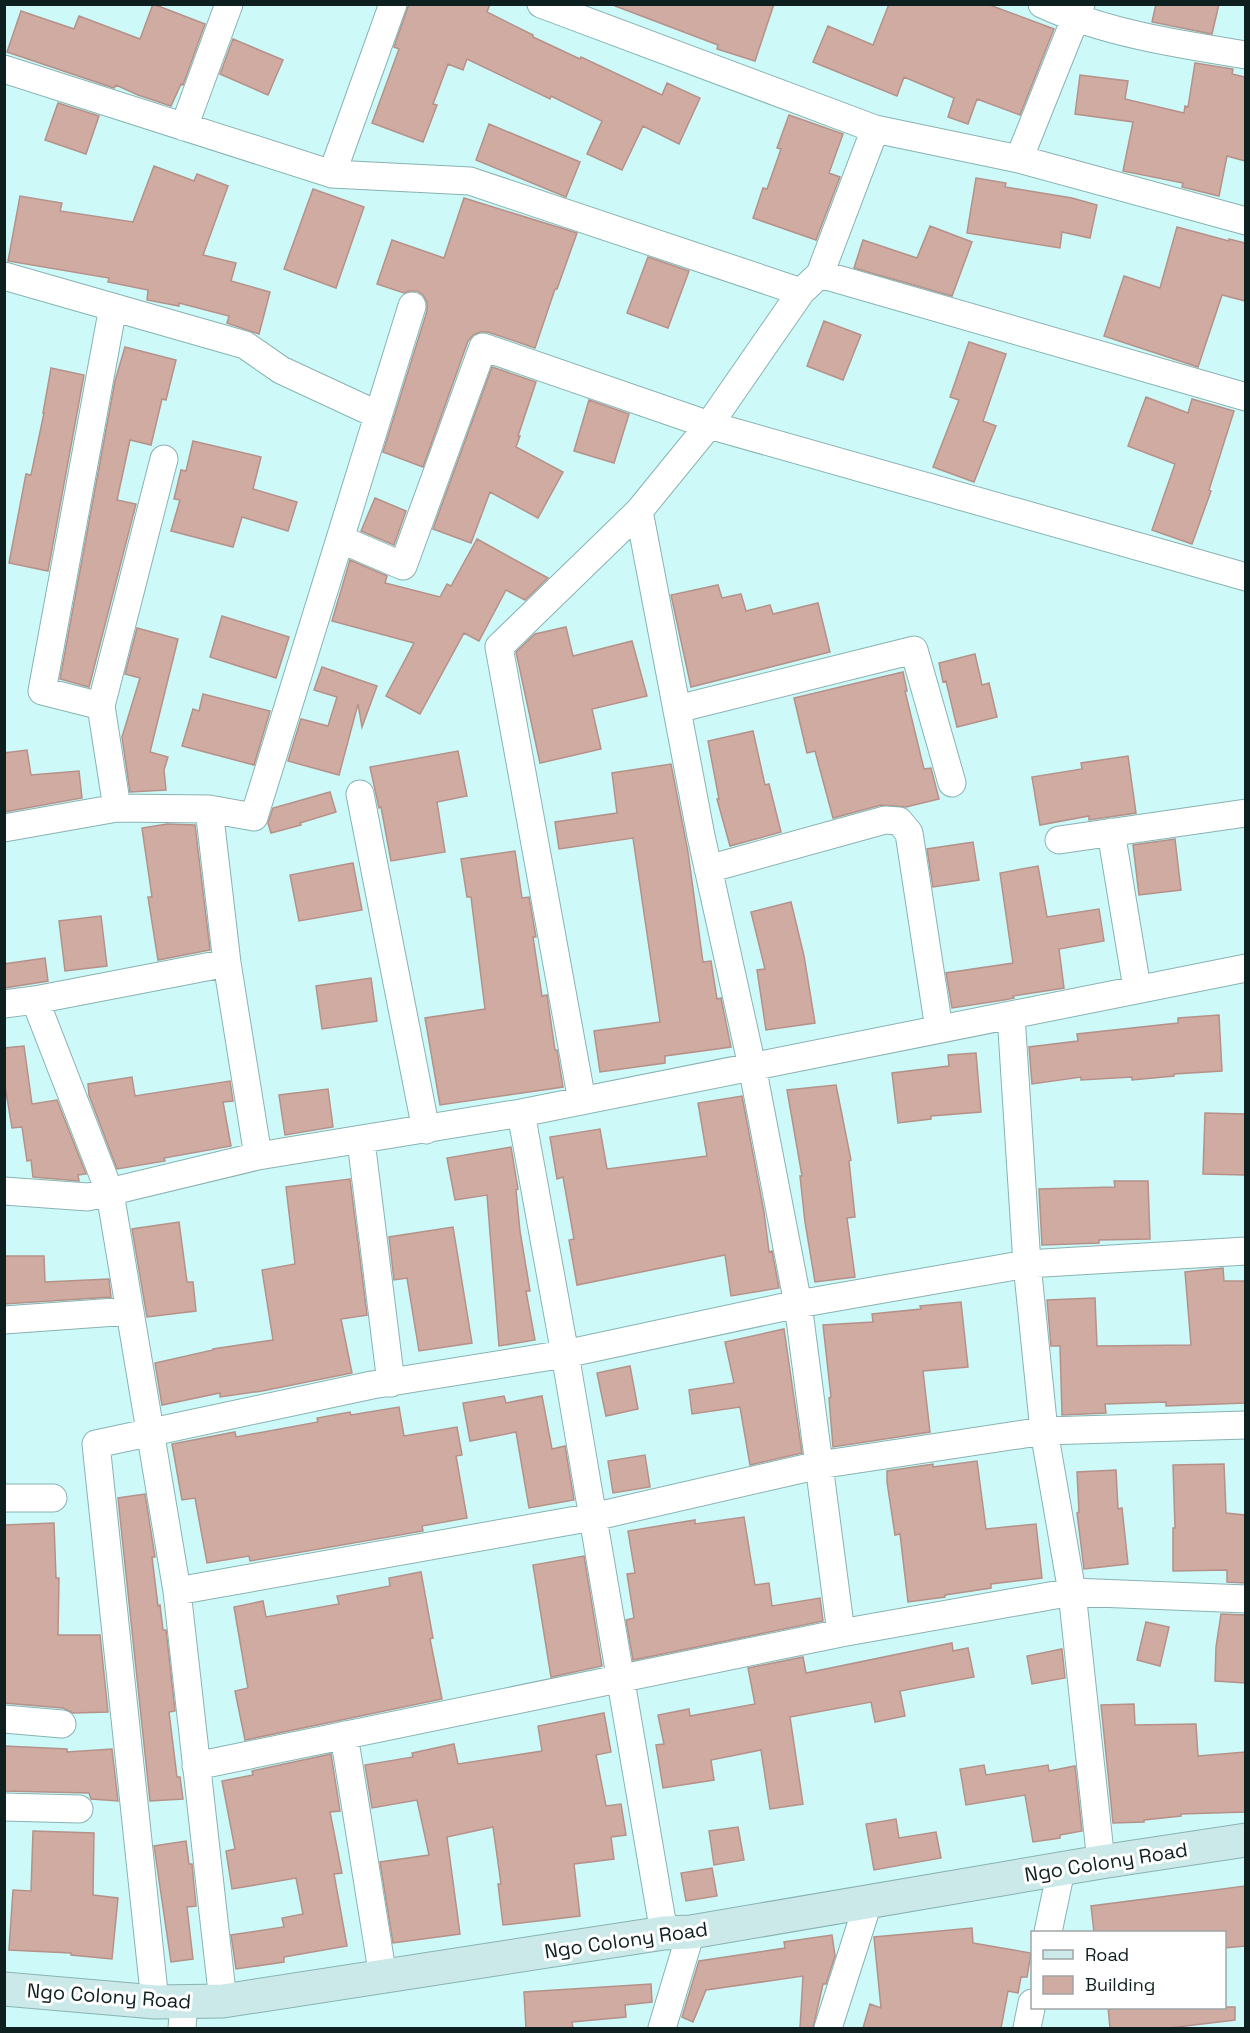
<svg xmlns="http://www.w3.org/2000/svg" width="1250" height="2033" font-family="'Space Grotesk',sans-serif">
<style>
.building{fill:#d0aba2;stroke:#b59189;stroke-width:1.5}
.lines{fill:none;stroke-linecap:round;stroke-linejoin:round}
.street-casing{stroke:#89b3b2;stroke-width:29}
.secondary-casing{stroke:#89b3b2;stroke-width:35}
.street{stroke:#fff;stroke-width:27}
.secondary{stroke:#cae9e8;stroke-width:33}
.labels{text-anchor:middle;stroke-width:6;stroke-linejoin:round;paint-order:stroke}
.street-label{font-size:20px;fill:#0e1f1f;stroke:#fff}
</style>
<rect width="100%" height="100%" fill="#cdf9f8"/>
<path class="building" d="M153 4 205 24 183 85 181 84 171 106 138 95 116 85 114 88 7 52 21 11 74 29 79 16 140 39Z
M409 4H490L487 12 533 35V37L580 59 581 57 662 95 667 83 700 98 679 144 643 126 622 170 587 154 602 121 551 96 550 99 467 59 463 70 448 64 433 104 437 105 423 142 372 123 399 49 394 47Z
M615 4H774L755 61 717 49 718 45 615 6Z
M889 4H987L1054 29 1020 115 977 99 968 124 948 117 954 98 904 77 897 96 813 62 828 26 873 45Z
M1156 4H1219L1212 34 1152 22Z
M233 39 283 60 268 95 220 74Z
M1195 63 1233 69 1232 74 1245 77V161L1227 156 1219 196 1182 187 1183 183 1123 171 1133 122 1075 114 1080 75 1128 81 1125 99 1184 113 1185 106 1188 107Z
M58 103 99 116 86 154 45 140Z
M789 115 843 134 829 173 840 177 816 240 753 218 763 188 767 189 781 149 777 148Z
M489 124 580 162 566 197 476 160Z
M154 166 194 181 197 174 228 186 203 255 236 263 231 281 270 292 259 334 227 323 229 316 179 303V306L147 300 148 290 108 282 109 278 8 261 20 196 62 203 60 211 133 222Z
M976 178 1006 183 1005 187 1072 198 1097 205 1090 238 1062 232 1060 248 967 233Z
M313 189 364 207 336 288 284 269Z
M464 198 577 233 557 289H555L535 348 488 332H480L473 335 468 341 423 467 383 452 427 311V302L423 295 417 291H409L404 293 377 284 392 240 444 258Z
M930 226 972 242 952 296 854 268 863 240 917 258Z
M1177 227 1229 241V239L1245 243V301L1222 295 1198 367 1104 336 1124 276 1160 288Z
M648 257 689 271 668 328 627 313Z
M824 321 861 335 843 380 807 366Z
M969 342 1006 354 983 421 996 426 974 482 933 467 959 400 950 397Z
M125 347 176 360 166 400 162 399 151 445 130 440 117 500 136 504 89 687 60 679 115 381Z
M492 367 536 382 518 436H520L516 447 563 472 538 518 490 492 471 543 433 529Z
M51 368 84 375 48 571 9 563 26 474 31 475 44 413H43Z
M1146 397 1188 413 1192 399 1234 411 1209 490 1211 491 1192 544 1152 530 1175 464 1128 446Z
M589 400 629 414 614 463 574 451Z
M193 441 261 457 253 489 297 502 288 531 242 517 233 547 171 531 180 500 174 499 181 470 186 471Z
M375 498 406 511 394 545 361 531Z
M477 539 548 578 525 600 506 590 479 641 464 633 420 714 386 696 414 643 332 621 350 560 387 576 385 583 440 597 447 584 451 586Z
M718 585 722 598 741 594 746 611 770 605 773 614 818 603 830 652 691 687 671 595Z
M222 616 289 637 276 678 210 657Z
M566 627 573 656 632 641 647 696 592 709 601 749 540 763 516 652 535 634Z
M137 628 178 639 150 752 168 757 164 770 166 790 130 792 122 737 140 678 125 674Z
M975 654 982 685 989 683 997 717 957 727 946 681 943 682 939 663Z
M322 667 377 686 362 727 358 704 339 775 288 761 301 719 328 726 337 697 314 690Z
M903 672 907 691H905L924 769 931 768 939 799 906 807 881 805 833 818 815 751 807 753 794 698Z
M203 694 270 711 254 765 182 746 193 709 199 711Z
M753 731 765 785 769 784 781 832 730 846 717 799H719L708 741Z
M27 750 31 775 79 771 82 798 4 812V753Z
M458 751 467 796 437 802 445 852 391 861 381 807 379 808 370 767Z
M1128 756 1136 813 1089 820V816L1040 825 1032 777 1082 769 1081 763Z
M671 764 688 852 703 962 711 961 717 999 721 998 731 1047 665 1056V1063L600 1072 594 1031 660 1022 633 838 559 849 555 822 617 813 612 773Z
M330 792 336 812 300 823 301 825 271 833 268 823 273 808Z
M167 824 195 825 210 950 158 960 148 897H152L142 828Z
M1175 839 1181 890 1139 895 1133 845Z
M973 842 979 880 933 887 927 849Z
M515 851 522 898 529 897 536 937H533L542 996 547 995 555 1050H557L563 1087 440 1105 425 1018 485 1009 471 897H467L461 859Z
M353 863 362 910 299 921 290 875Z
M1038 866 1047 917 1099 909 1104 941 1059 949 1064 988 1013 996 1014 998 1004 1000 952 1008 946 973 1013 963 1000 873Z
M791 902 804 956 815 1023 766 1030 757 970 765 969 751 912Z
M101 916 107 966 65 971 59 921Z
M45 958 48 981 4 988V964Z
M371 978 377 1021 322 1029 316 986Z
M1219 1015 1222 1071 1174 1074V1076L1132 1080V1077L1081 1080V1077L1032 1084 1029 1047 1078 1041 1077 1034 1178 1023V1018Z
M24 1046 32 1104 57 1100 86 1174 78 1175 79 1181 33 1177 31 1160 27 1161 22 1127 12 1128 4 1080V1048Z
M976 1053 981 1112 931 1116V1119L898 1123 892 1073 949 1066 948 1055Z
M132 1077 135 1096 230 1081 233 1101 223 1102 231 1146 164 1158 165 1161 117 1169 89 1095 88 1084Z
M836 1085 851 1160 849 1161 855 1217 847 1218 855 1277 815 1282 805 1222 800 1176H802L787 1090Z
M328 1089 333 1127 285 1135 279 1095Z
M742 1096 764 1212 769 1252 772 1251 779 1288 731 1296 725 1255 577 1285 569 1240 574 1239 563 1177 557 1179 550 1137 600 1129 607 1169 707 1156 698 1103Z
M1205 1113 1245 1114V1175L1203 1174Z
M511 1147 518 1189 516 1190 520 1231 530 1291H526L535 1340 499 1346 487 1195 455 1200 447 1158Z
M350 1179 367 1315 341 1319 352 1373 262 1391 220 1397V1393L162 1405 155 1363 213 1350V1349L273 1340 262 1270 295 1264 286 1187Z
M1114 1181H1148L1150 1239 1099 1240V1243L1042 1245 1039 1189 1115 1187Z
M179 1222 187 1282H193L196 1311 147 1317 132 1229Z
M453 1227 472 1343 419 1351 407 1278 394 1280 389 1237Z
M4 1256H44L45 1282 109 1279 111 1297 4 1304Z
M1223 1268 1224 1281H1245V1403L1166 1406V1402L1105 1404 1106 1413 1062 1415 1060 1346H1051L1047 1300 1095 1298 1097 1346 1191 1345 1185 1272Z
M961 1302 968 1367 923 1371 930 1432 833 1447 829 1398 831 1397 823 1325 873 1322 872 1314 921 1309 920 1306Z
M784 1329 802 1453 750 1465 740 1407 692 1414 689 1390 734 1383 725 1342Z
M630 1366 638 1409 606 1416 597 1373Z
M504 1396 506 1403 542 1396 552 1449 565 1446 574 1500 529 1508 516 1432 470 1441 463 1403Z
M399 1407 404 1436 457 1427 462 1455 456 1456 467 1518 422 1526 423 1531 250 1561 249 1556 207 1563 195 1498 182 1500 172 1444 235 1432 236 1437 318 1422 317 1418 350 1412 351 1415Z
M645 1455 650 1487 613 1493 608 1461Z
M977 1461 986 1529 1036 1524 1042 1578 991 1584V1588L945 1595V1597L908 1602 900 1534 895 1535 887 1482V1471L933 1464V1467Z
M1224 1464 1226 1513 1245 1515V1583L1227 1582V1570L1173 1571V1528H1175L1173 1465Z
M1116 1470 1118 1509 1122 1508 1128 1564 1084 1569 1077 1513 1079 1512 1077 1472Z
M145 1494 155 1557H152L158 1606 160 1605 163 1630H166L175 1711 169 1712 177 1777H180L183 1799 150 1801 118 1498Z
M744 1517 755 1585 769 1583 772 1606 820 1598 823 1621 633 1660 626 1620 634 1618 627 1574 635 1573 628 1531 695 1520V1524Z
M54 1523 56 1578H59L58 1635H100L108 1712 73 1713 63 1708 4 1703V1525Z
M584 1556 602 1666 551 1677 533 1565Z
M421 1572 433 1638 430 1639 442 1699 245 1740 235 1691 248 1688 234 1607 263 1601 266 1617 339 1604 337 1596 390 1586 389 1578Z
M1221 1614 1245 1615V1683L1215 1681 1216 1647Z
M1146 1622 1169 1627 1160 1666 1137 1660Z
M952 1643 953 1651 968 1648 974 1677 900 1691 905 1716 875 1722 871 1702 790 1717 803 1804 770 1809 761 1750 711 1760 714 1780 663 1788 656 1745 664 1744 658 1715 689 1709 690 1716 755 1704 748 1668 803 1657 806 1673Z
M1062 1649 1065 1678 1032 1684 1027 1656Z
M1134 1704 1135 1725 1196 1724 1198 1756 1245 1752V1812L1181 1814V1816L1144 1820V1822L1113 1823 1101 1705Z
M604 1713 611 1752 596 1755 606 1806 621 1804 626 1835 611 1837 614 1859 574 1864 580 1916 503 1925 498 1884H501L493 1827 447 1837 460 1934 393 1943 380 1862 429 1855 417 1800 372 1808 365 1765 413 1757 412 1753 454 1744 458 1764 542 1751 538 1726Z
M4 1746 67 1749V1752L112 1749 118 1801 91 1799 89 1793 4 1791Z
M331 1754 340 1811 330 1812 342 1873 334 1874 347 1946 284 1957V1962L236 1969 231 1935 284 1927 282 1918 303 1914 296 1878 232 1889 226 1851 235 1849 222 1781 253 1775 252 1771Z
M984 1765 986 1775 1048 1765 1049 1771 1075 1766 1082 1831 1060 1835V1838L1033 1842 1025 1795 966 1805 960 1769Z
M896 1819 899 1838 936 1832 941 1858 874 1870 866 1824Z
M738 1827 744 1860 714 1865 709 1831Z
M33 1831 94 1833 93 1895 118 1898 112 1959 71 1955V1953L9 1950 13 1890 31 1891Z
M186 1841 189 1864H192L196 1906 187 1907 193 1959 171 1962 154 1846Z
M712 1868 717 1896 686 1901 681 1873Z
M1245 1886V1946L1224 1948V1932H1094L1091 1906Z
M972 1928 973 1943 1031 1953 1027 1977H1021L1018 1993 1008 1991 1001 2028H863L870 2004 881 2008 874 1937Z
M832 1935 835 1956 826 1984H823L813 2028H800L803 1976 706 1990 693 2022 682 2017 699 1961 785 1948 784 1942Z
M651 1984 652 2002 625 2005 626 2017 572 2022 573 2028H526L524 1992Z
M1108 2007H1235V2020L1169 2028H1110Z"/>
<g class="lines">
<g class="street-casing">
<path id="street" d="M541 4 875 129 1019 159
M1042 4C1105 33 1177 44 1246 55
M1081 4 1019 159 1246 221
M4 69 332 174 470 181 801 292
M184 127 229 4
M332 174 393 4
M820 274 875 129
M4 276 245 345 281 370 378 415
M113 307 42 691 101 706 117 808
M639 511 701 836 752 1066 798 1304 841 1633
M340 539 403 566 483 347 709 425 1246 577
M101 706 164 459
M677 709 914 650 952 783
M360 794 426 1130
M209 809 254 817 412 306
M4 828 117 808 209 809 227 963 258 1156
M1111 832 1137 988
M1059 840 1246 813
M708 869 885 820 899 821 909 833 939 1029
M35 1000 110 1193 177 1591 223 2001
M4 1004 35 1000 227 963
M1011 1015 1027 1264 1044 1431 1072 1592 1101 1862
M582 1101 499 647 639 511 709 425 801 292 820 274 1246 397
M521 1113 565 1354 664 1933
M361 1141 391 1383
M4 1191 88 1197 258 1156 521 1113 1246 968
M4 1320 130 1311
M4 1498H53
M177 1591 593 1517 819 1465 1044 1431 1246 1425
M4 1719 62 1724
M344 1735 383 1977
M196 1766 841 1633 1072 1592 1246 1599
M4 1807 79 1809
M1048 1932 1061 1870
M155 2002 96 1444 372 1385 565 1354 798 1304 1027 1264 1246 1251
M182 2028 184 2002
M662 2028 691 1932
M828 2028 869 1900
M1027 2028 1032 2003"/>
</g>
<g class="secondary-casing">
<path id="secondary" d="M4 1989 155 2002 223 2001 664 1933 691 1932 1101 1862 1246 1840"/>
</g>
<use href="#street" class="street"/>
<use href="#secondary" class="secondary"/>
</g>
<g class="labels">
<g class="street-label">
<text transform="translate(1106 1862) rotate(-9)" y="7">Ngo Colony Road</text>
<text transform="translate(626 1940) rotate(-8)" y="7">Ngo Colony Road</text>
<text transform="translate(109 1996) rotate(4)" y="7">Ngo Colony Road</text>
</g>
</g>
<rect width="1250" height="2033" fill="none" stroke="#0e1f1f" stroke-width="12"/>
<rect x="1031" y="1931" width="195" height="78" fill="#ffffff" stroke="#9fa5a5" stroke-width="1.5"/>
<rect x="1043" y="1950" width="30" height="9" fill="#cae9e8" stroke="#9fa5a5" stroke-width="1.5"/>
<text x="1085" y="1961" font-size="18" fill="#0e1f1f">Road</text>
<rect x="1043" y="1976" width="30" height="18" fill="#d0aba2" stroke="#9fa5a5" stroke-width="1.5"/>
<text x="1085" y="1991" font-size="18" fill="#0e1f1f">Building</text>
</svg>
